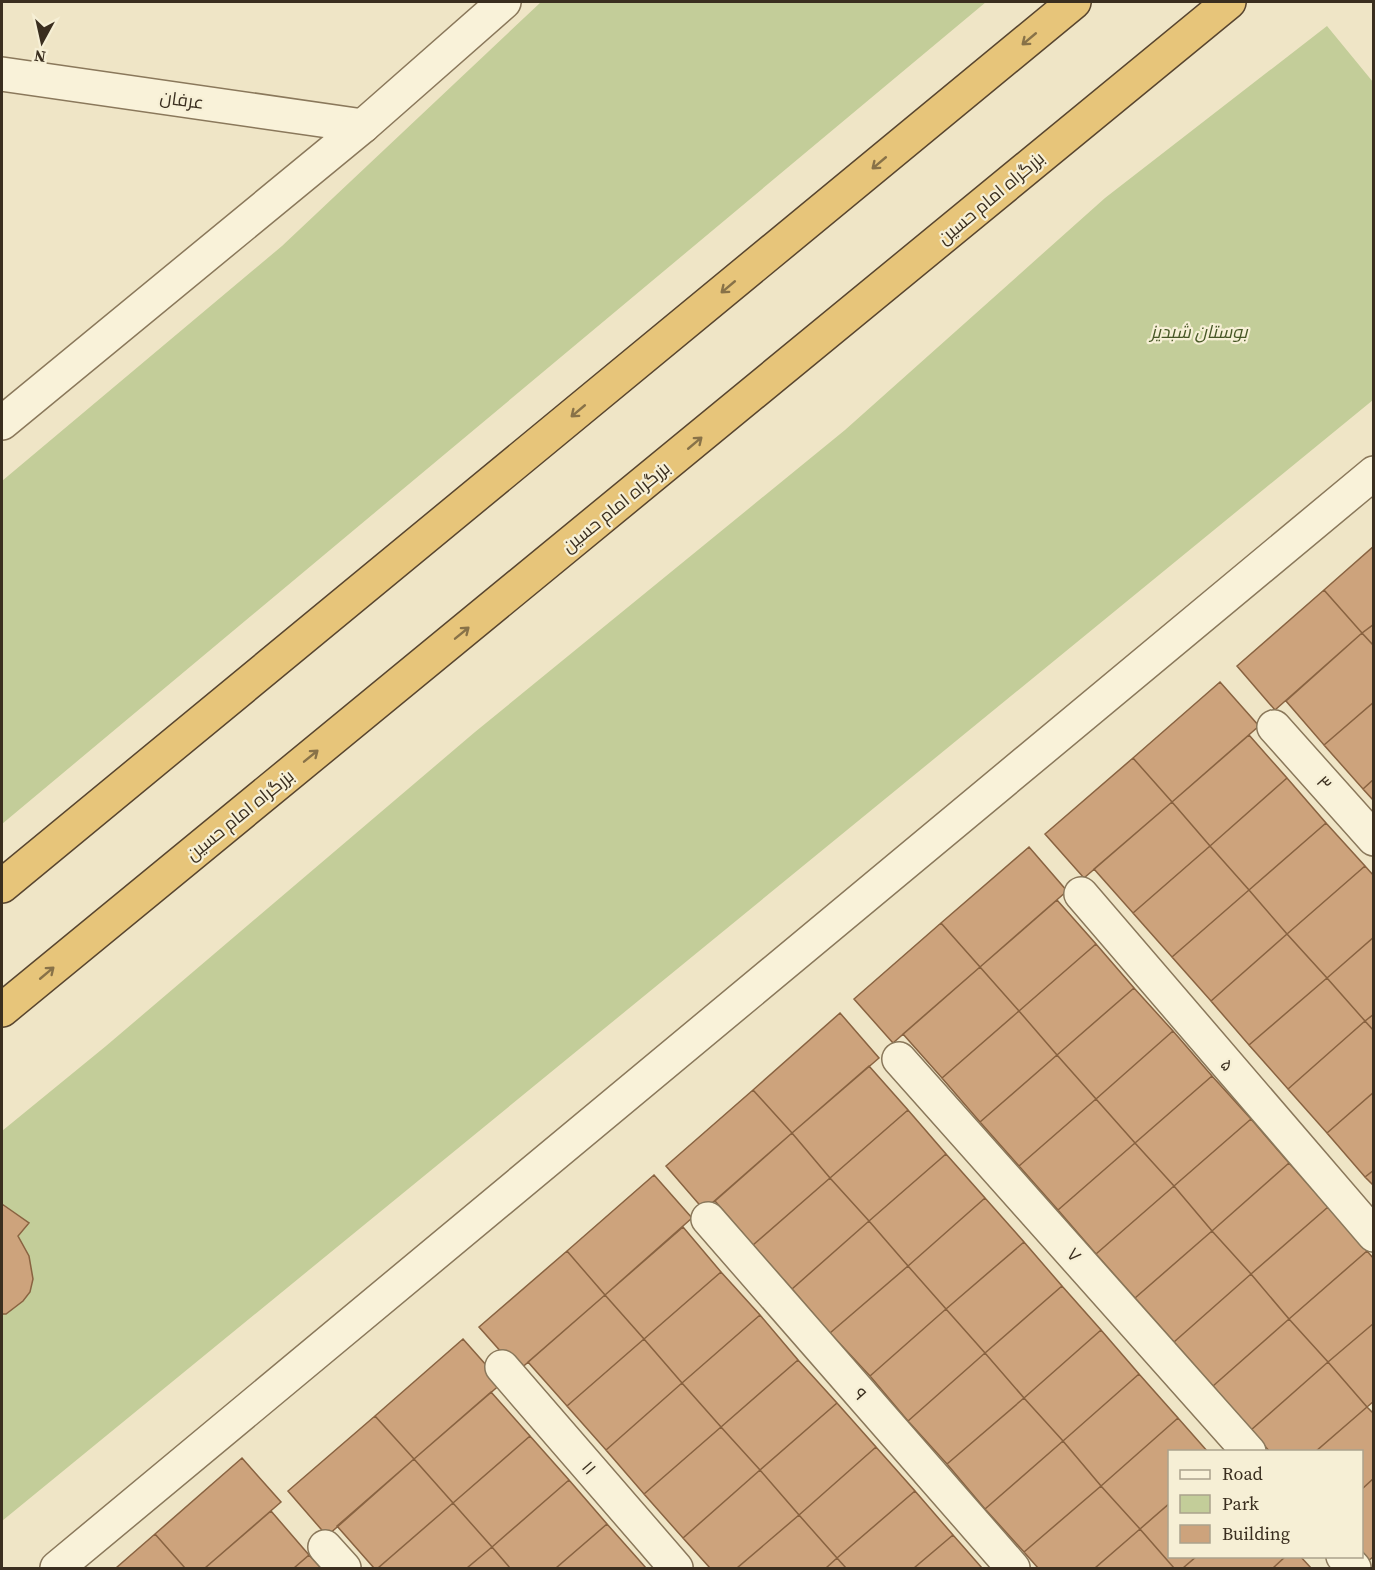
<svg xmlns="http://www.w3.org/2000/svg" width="1375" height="1570" font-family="'Source Serif 4',Cairo,serif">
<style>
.green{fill:#c3cd99}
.building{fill:#cda37c;stroke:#896341;stroke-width:1.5}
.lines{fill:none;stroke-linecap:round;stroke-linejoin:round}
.minor-casing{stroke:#8a785b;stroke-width:36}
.tertiary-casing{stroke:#8a785b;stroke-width:36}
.trunk-casing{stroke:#58452f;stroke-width:36}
.minor{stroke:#f9f2d9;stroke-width:33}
.tertiary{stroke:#f9f2d9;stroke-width:33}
.trunk{stroke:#e7c57a;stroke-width:33}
.oneway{stroke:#887248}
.labels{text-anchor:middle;stroke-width:4.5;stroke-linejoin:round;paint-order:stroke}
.street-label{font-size:18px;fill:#3a2e1f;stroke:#f6efd5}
.park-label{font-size:18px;font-style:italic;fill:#475726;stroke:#f6efd5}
</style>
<rect width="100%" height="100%" fill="#efe5c6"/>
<path class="green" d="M541 2H986L2 824V481L282 246Z
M1327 26 1373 82V400L2 1521V1131L106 1046 475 732 845 430 1105 198Z"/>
<path class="building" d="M1374 546V624L1362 633 1324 590Z
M1324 590 1362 633 1275 710 1237 666Z
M1374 624V646L1362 633Z
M1362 633 1374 646V702L1324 745 1286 701Z
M1220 682 1259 726 1172 802 1133 758Z
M1374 702V779L1363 789 1324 745Z
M1249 735 1287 778 1210 846 1172 802Z
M1133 758 1172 802 1084 878 1045 834Z
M1287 778 1326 823 1249 890 1210 846Z
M1374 779V801L1363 789Z
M1172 802 1210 846 1133 913 1094 869Z
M1326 823 1365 866 1287 934 1249 890Z
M1210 846 1249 890 1172 957 1133 913Z
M1029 847 1067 891 980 967 941 923Z
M1365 866 1374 876V937L1327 978 1287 934Z
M1249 890 1287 934 1211 1001 1172 957Z
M1057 900 1096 944 1019 1011 980 967Z
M941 923 980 967 893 1043 854 999Z
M1287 934 1327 978 1249 1045 1211 1001Z
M1374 937V1014L1365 1021 1327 978Z
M1096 944 1134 988 1057 1055 1019 1011Z
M980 967 1019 1011 942 1078 903 1034Z
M1327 978 1365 1021 1288 1089 1249 1045Z
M1134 988 1173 1031 1096 1099 1057 1055Z
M1019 1011 1057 1055 980 1122 942 1078Z
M840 1013 879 1058 792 1133 753 1090Z
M1374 1014V1031L1365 1021Z
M1365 1021 1374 1031V1092L1327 1133 1288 1089Z
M1173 1031 1212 1076 1135 1143 1096 1099Z
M1057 1055 1096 1099 1019 1166 980 1122Z
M869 1066 908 1110 830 1178 792 1133Z
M1212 1076 1251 1119 1174 1186 1135 1143Z
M753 1090 792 1133 704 1210 666 1166Z
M1374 1092V1170L1365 1177 1327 1133Z
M1096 1099 1135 1143 1058 1210 1019 1166Z
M908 1110 946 1154 869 1221 830 1178Z
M1251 1119 1289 1163 1212 1231 1174 1186Z
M792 1133 830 1178 753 1245 715 1201Z
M1135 1143 1174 1186 1096 1254 1058 1210Z
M946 1154 985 1198 908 1266 869 1221Z
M1289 1163 1328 1207 1251 1274 1212 1231Z
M1374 1170V1186L1365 1177Z
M654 1175 692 1218 605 1295 567 1251Z
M830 1178 869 1221 792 1289 753 1245Z
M1174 1186 1212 1231 1135 1298 1096 1254Z
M985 1198 1024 1242 946 1309 908 1266Z
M2 1204 29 1223 18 1236 29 1256 33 1279 30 1292 23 1301 6 1314H2Z
M1328 1207 1367 1251 1289 1319 1251 1274Z
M869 1221 908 1266 830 1333 792 1289Z
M683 1227 721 1272 644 1339 605 1295Z
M1212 1231 1251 1274 1174 1342 1135 1298Z
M1024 1242 1062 1286 985 1353 946 1309Z
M567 1251 605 1295 518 1371 479 1327Z
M1367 1251 1374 1259V1323L1328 1362 1289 1319Z
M908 1266 946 1309 870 1376 830 1333Z
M721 1272 760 1315 682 1383 644 1339Z
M1251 1274 1289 1319 1213 1386 1174 1342Z
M1062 1286 1101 1330 1024 1398 985 1353Z
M605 1295 644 1339 567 1406 528 1362Z
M946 1309 985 1353 908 1421 870 1376Z
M760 1315 798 1360 721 1427 682 1383Z
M1289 1319 1328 1362 1251 1430 1213 1386Z
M1374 1323V1401L1367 1407 1328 1362Z
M1101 1330 1139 1374 1063 1441 1024 1398Z
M463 1339 502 1383 414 1459 375 1416Z
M644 1339 682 1383 606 1450 567 1406Z
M985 1353 1024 1398 947 1464 908 1421Z
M798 1360 837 1403 760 1470 721 1427Z
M1328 1362 1367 1407 1315 1452H1270L1251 1430Z
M1139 1374 1178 1418 1101 1486 1063 1441Z
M682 1383 721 1427 644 1494 606 1450Z
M491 1392 530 1436 453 1503 414 1459Z
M1024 1398 1063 1441 985 1509 947 1464Z
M837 1403 876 1447 799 1515 760 1470Z
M1367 1407 1374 1414V1478L1362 1489V1452H1315Z
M375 1416 414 1459 327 1536 288 1491Z
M1178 1418 1208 1452H1170V1503L1140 1529 1101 1486Z
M721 1427 760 1470 683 1538 644 1494Z
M530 1436 569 1480 492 1547 453 1503Z
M1063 1441 1101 1486 1024 1552 985 1509Z
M876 1447 915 1491 837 1558 799 1515Z
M242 1458 281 1502 205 1568H185L155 1534Z
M414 1459 453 1503 378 1568H374L337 1526Z
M760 1470 799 1515 737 1568H710L683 1538Z
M1374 1478V1556L1367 1562 1362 1556V1489Z
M569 1480 607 1524 556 1568H510L492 1547Z
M1101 1486 1140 1529 1095 1568H1038L1024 1552Z
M915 1491 953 1535 914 1568H846L837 1558Z
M453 1503 492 1547 467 1568H378Z
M1170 1503V1556H1197L1183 1568H1174L1140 1529Z
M271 1511 309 1555 294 1568H205Z
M799 1515 837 1558 826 1568H737Z
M607 1524 646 1568H556Z
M1140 1529 1174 1568H1095Z
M155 1534 185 1568H116Z
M953 1535 982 1568H914Z
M492 1547 510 1568H467Z
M309 1555 321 1568H294Z
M1197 1556H1286L1273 1568H1183Z
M1286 1556H1300L1311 1568H1273Z
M837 1558 846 1568H826Z"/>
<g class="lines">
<g class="minor-casing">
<path id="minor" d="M2 74 363 126
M1274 727 1374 839
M1081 894 1374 1235
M899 1059 1249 1452
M708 1219 1013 1568
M502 1367 676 1568
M325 1547 344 1568
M1343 1556 1354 1568
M57 1568 1374 473"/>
</g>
<g class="tertiary-casing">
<path id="tertiary" d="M2 423 363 126 504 2"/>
</g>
<g class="trunk-casing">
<path id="trunk" d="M2 886 1074 2
M2 1010 1229 2"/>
</g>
<use href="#minor" class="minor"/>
<use href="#tertiary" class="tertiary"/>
<use href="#trunk" class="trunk"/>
</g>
<defs><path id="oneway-shaft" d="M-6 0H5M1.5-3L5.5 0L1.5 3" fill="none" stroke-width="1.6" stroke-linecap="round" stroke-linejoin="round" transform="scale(1.5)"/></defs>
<g class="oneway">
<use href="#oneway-shaft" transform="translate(1029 39) rotate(140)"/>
<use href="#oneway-shaft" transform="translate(879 163) rotate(140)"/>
<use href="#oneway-shaft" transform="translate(728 287) rotate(140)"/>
<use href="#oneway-shaft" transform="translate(578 411) rotate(140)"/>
<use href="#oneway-shaft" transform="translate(695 443) rotate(-40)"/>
<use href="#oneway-shaft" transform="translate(462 633) rotate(-39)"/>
<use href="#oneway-shaft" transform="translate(311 756) rotate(-39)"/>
<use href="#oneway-shaft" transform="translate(47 973) rotate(-40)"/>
</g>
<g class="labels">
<g class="street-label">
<text transform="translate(182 100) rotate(8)" y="6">عرفان</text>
<text transform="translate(991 198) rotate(-40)" y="6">بزرگراه امام حسین</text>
<text transform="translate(616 507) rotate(-39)" y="6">بزرگراه امام حسین</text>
<text transform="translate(1324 783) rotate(48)" y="6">۳</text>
<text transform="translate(240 815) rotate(-39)" y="6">بزرگراه امام حسین</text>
<text transform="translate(1227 1065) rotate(49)" y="6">۵</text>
<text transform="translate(1074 1255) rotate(48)" y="6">۷</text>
<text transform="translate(860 1394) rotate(49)" y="6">۹</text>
<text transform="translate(589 1468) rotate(49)" y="6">۱۱</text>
</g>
<g class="park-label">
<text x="1199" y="338">بوستان شبدیز</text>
</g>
</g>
<rect width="1375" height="1570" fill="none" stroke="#3a2e1f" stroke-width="6"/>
<rect x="1168" y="1450" width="195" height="108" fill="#f6efd5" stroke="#aba28c" stroke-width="1.5"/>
<rect x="1180" y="1470" width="30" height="9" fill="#f9f2d9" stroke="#aba28c" stroke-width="1.5"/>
<text x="1222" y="1480" font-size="18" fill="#3a2e1f">Road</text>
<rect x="1180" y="1495" width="30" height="18" fill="#c3cd99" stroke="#aba28c" stroke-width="1.5"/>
<text x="1222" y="1510" font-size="18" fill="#3a2e1f">Park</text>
<rect x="1180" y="1525" width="30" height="18" fill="#cda37c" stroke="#aba28c" stroke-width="1.5"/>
<text x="1222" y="1540" font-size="18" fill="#3a2e1f">Building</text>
<g transform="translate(42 42) rotate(188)" stroke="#f6efd5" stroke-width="4.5" paint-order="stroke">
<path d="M0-4.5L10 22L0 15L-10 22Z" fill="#3a2e1f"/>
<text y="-9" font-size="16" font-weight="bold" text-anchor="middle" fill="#3a2e1f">N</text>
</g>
</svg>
